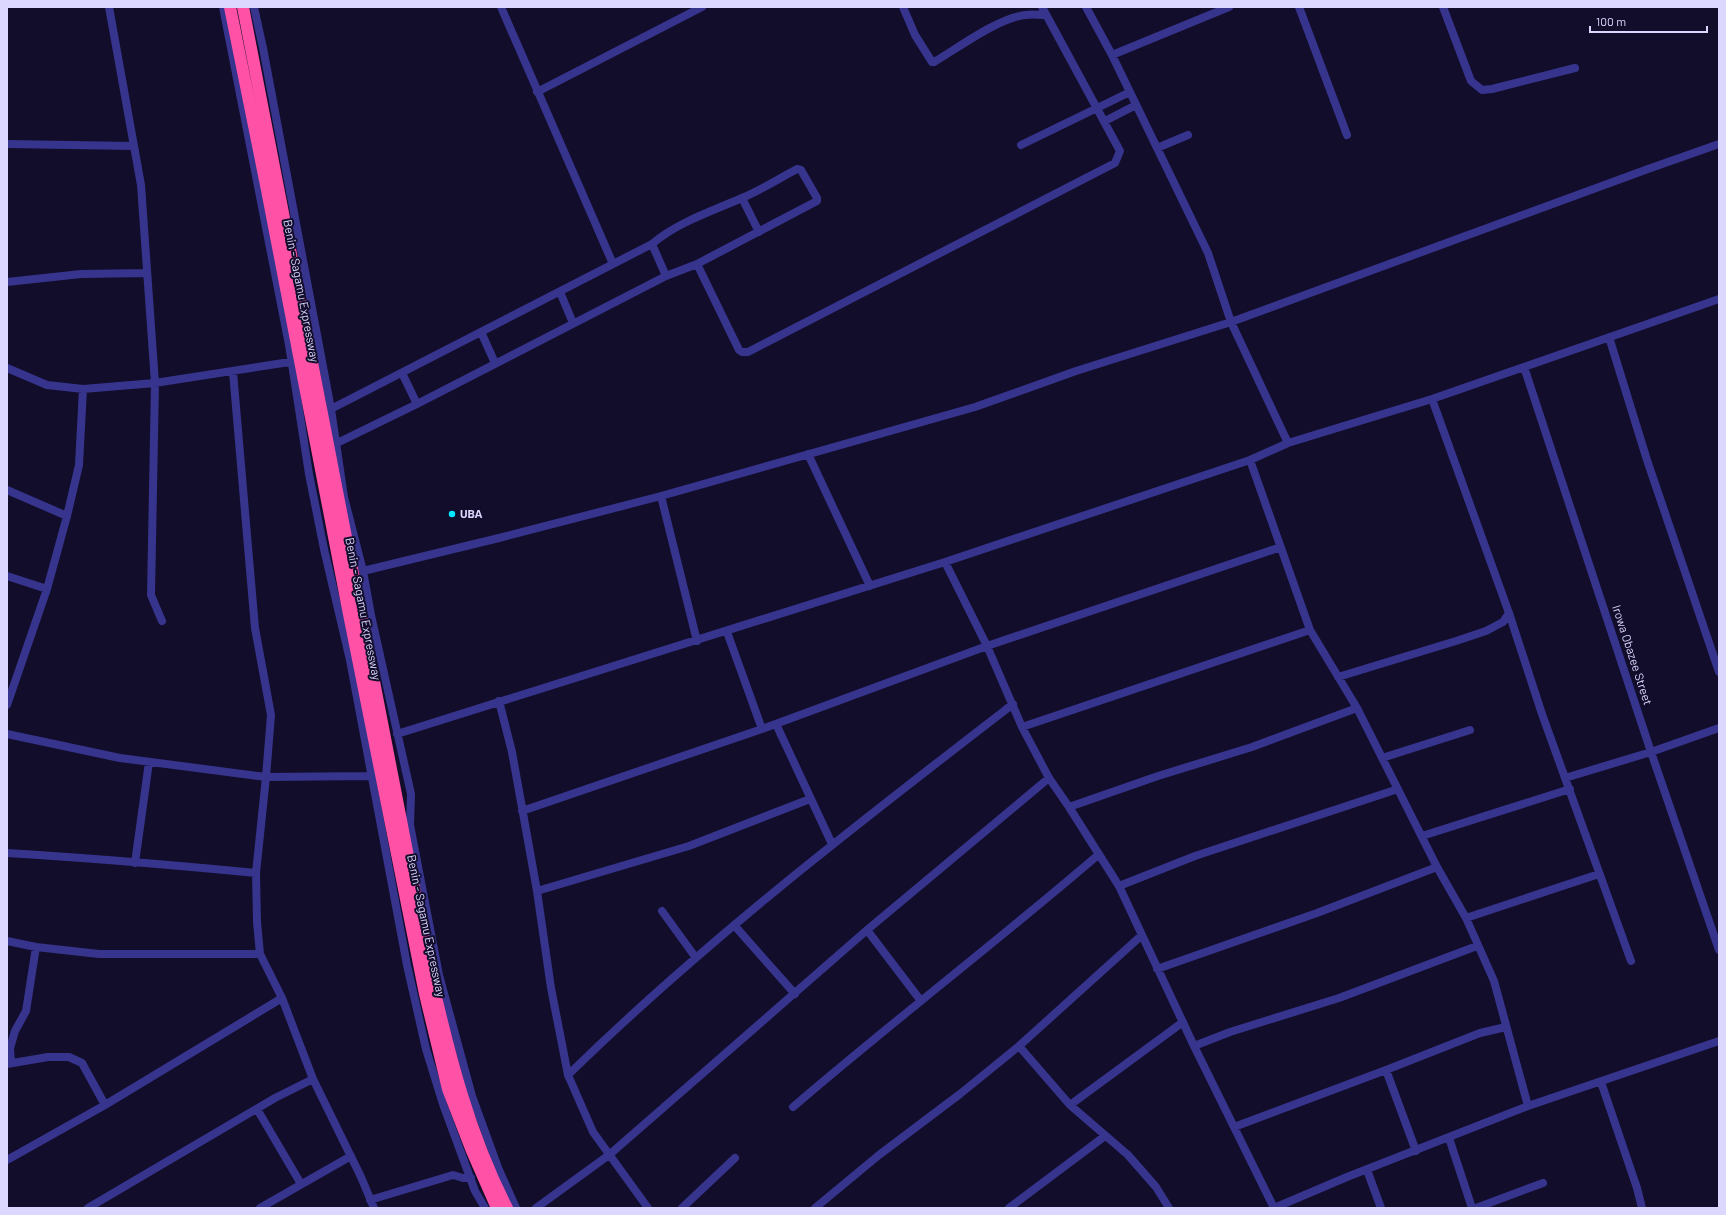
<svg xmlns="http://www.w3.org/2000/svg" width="1726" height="1215" font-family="Barlow,sans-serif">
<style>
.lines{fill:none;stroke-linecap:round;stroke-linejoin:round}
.minor{stroke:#37348e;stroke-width:8}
.highway{stroke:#ff52a6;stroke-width:12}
.poi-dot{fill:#03e7ff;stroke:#120d2a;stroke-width:1.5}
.labels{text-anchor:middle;stroke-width:4;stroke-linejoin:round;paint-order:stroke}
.street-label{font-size:12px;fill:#dbd7ff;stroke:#120d2a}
.poi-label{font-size:12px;font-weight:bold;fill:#dbd7ff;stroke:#120d2a;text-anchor:start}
</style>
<rect width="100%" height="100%" fill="#120d2a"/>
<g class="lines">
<path class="minor" d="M109 7 141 185 155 383 151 595 162 621
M223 7 289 345 309 474 324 549 350 660 407 965 426 1049 443 1104 475 1191 485 1208
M254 7 263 48 331 409 344 497 363 571 371 615 411 794 410 825 439 975 472 1096 499 1170 516 1208
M501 7 613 264
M903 7 915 35 932 62H934C958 48 998 18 1025 15 1032 14 1039 15 1046 15
M1086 7 1112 55 1208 253 1231 322 1288 443
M1299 7 1347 135
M1443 7 1471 81 1482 90 1492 89 1575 68
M1112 55 1229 7
M537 92 702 7
M1105 121 1136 105
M7 144 134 146
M1021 145 1130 92
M1157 148 1188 135
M742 198 759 232
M652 244 666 276
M697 264 739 350 742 352H748L1115 163 1120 151 1042 7
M7 282 81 274 147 273
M560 292 573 323
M481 332 495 363
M1609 337 1647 460 1719 672
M1524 367 1651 752 1719 950
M7 368 47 385 83 389 155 383 296 361
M233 372 255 628 271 715 266 777 256 873 257 922 260 954 282 998 313 1079 361 1177 374 1208
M402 373 417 404
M1432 399 1509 613 1542 714 1631 961
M327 411 652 244C676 223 712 211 742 198 761 190 778 179 797 169L801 170 817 198V201L697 264 666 276 417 404 333 445
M808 454 870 586
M1250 460 1310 630 1357 708 1437 867 1466 918 1494 981 1528 1106
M7 490 67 516
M661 496 697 641
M945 562 987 646 1022 727 1049 778 1069 807 1119 886 1194 1046 1274 1208
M363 571 499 538 661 496 975 407 1076 371 1231 322 1648 169 1719 144
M7 576 47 589
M727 632 762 729
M1338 677 1456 641 1486 631 1503 622 1509 613
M499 701 512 752 537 891 551 988 568 1075 593 1132 648 1208
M7 705 47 589 67 516 79 465 83 389
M776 724 832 844
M1022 727 1310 630
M7 734 120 758 266 777 371 776
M397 734 945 562 1250 460 1288 443 1432 399 1719 299
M1382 758 1470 730
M1565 778 1651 752 1719 728
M1069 807 1158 776 1252 747 1357 708
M522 811 762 729 987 646 1281 547
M1422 836 1570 789
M7 853C90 858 173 865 256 873
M135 863 149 762
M1119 886 1195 856 1398 789
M537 891 689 846 810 799
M662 911 696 958
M1466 918 1599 874
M734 925 795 994
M867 930 921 1001
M7 941 36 947 99 954H260
M1157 969 1317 913 1437 867
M1019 1046 1070 1105 1128 1155 1156 1187 1169 1208
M1194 1046 1230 1032 1339 998 1477 946
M11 1063 10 1048 15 1031 26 1011 36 947
M7 1064 48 1057H69L82 1063 105 1105
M1386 1070 1416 1151
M568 1075C706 940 860 822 1013 704
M1601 1082 1637 1188 1642 1208
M1070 1105 1183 1022
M793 1107C893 1021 998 941 1098 855
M257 1109 301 1184
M1234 1127 1386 1070 1480 1033 1506 1027
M1449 1138 1472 1208
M7 1160 105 1105 282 998
M1367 1170 1381 1208
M370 1200 453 1175 463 1178H471
M88 1208 275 1098 313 1079
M260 1208 351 1156
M536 1208 609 1155 867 930 1049 778
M682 1208 735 1158
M815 1208 879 1155 960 1094 1019 1046 1142 935
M1009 1208 1105 1136
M1274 1208 1347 1177 1528 1106 1719 1041
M1476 1208 1543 1183"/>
<path class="highway" d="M230 7 267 190 347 604 425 994 448 1089 472 1151 497 1208
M243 7 432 980C450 1058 470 1136 507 1208"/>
</g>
<circle class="poi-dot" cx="452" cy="514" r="4"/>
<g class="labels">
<g class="street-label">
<text transform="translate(301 291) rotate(79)" y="4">Benin - Sagamu Expressway</text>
<text transform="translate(363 609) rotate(79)" y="4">Benin - Sagamu Expressway</text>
<text transform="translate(1632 655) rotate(72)" y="4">Irowa Obazee Street</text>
<text transform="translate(426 926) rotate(78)" y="4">Benin - Sagamu Expressway</text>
</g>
<g class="poi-label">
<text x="460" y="518">UBA</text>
</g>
</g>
<rect width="1726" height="1215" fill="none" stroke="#dbd7ff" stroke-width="16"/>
<path d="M1590 26v6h117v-6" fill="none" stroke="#dbd7ff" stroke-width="2"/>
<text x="1596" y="26" font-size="12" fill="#dbd7ff" stroke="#120d2a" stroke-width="3" paint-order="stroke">100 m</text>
</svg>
